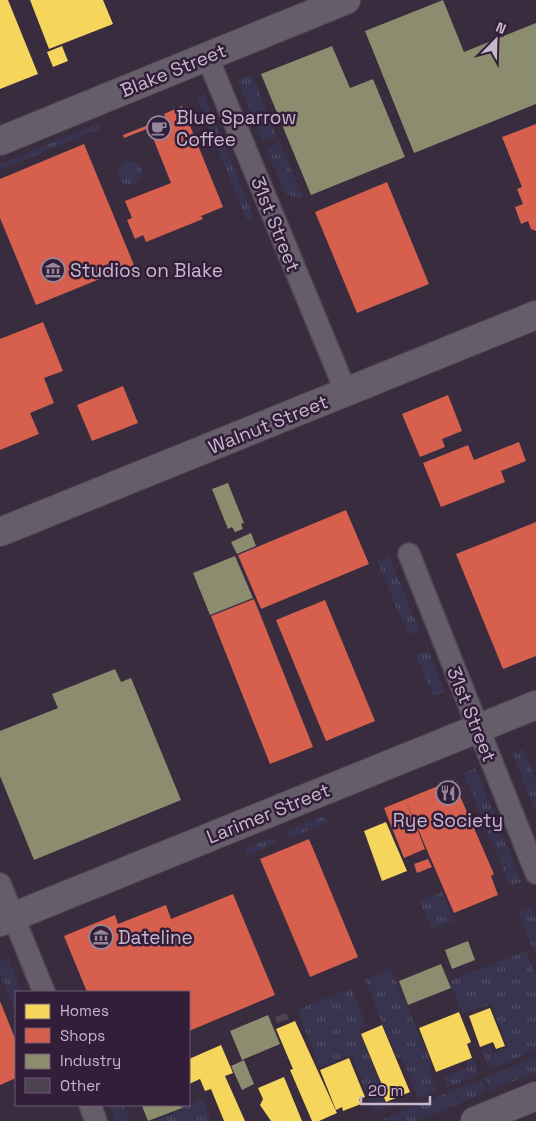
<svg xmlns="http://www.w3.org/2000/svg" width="536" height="1121" font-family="'Space Grotesk',sans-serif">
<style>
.grass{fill:url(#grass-tufts)}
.homes{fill:#f6d55c}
.shops{fill:#d6604d}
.industry{fill:#8c8c6e}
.building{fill:#4d4252}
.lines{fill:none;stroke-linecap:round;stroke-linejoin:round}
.minor-casing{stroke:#514754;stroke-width:24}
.tertiary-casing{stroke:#514754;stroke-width:30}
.minor{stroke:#665d6b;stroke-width:21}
.tertiary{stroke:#665d6b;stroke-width:28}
.labels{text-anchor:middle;stroke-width:5;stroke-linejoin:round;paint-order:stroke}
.street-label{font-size:19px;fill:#c8b7cd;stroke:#321e39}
.poi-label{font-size:19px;fill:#c8b7cd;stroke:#321e39;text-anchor:start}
</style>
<defs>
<pattern id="grass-tufts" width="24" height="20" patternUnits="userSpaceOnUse" patternTransform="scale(1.25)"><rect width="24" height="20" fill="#38344f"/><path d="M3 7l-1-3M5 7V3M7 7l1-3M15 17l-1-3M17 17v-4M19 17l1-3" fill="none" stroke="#534f67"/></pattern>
</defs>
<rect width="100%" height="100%" fill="#382c3e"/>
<path class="grass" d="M252 75 277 137 263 142 238 80Z
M204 95 254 218 247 221 197 98Z
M99 123 101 128 0 170V164Z
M280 143 303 197 297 199 285 192 266 149Z
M118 173a12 12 0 1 1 24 0a12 12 0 1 1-24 0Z
M389 556 419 630 408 635 377 561Z
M428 650 445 691 433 696 416 655Z
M523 749 536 780V813L512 753Z
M476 768 521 882 510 886 464 773Z
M321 817 332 821 287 839 288 831Z
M271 838 278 843 247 855 245 849Z
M442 892 454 921 432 929 420 901Z
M531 907 536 918V956L518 912Z
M526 951 536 976V1050L489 1069 481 1050 490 1046 493 1053 508 1047 490 1004 463 1014 449 981Z
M8 958 22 992H16V1012L0 974V962Z
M391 969 432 1065 428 1067 437 1089 418 1098 401 1057 397 1058 365 980Z
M351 988 367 1027 359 1030 382 1088 379 1090 386 1107 374 1112 351 1055 320 1067 297 1010Z
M536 1057V1072L490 1091 485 1078Z
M473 1059 479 1075 448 1087 444 1078 468 1067 467 1061Z
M481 1079 487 1092 417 1121 381 1120Z
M202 1099 211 1121H153L182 1109 181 1105H190Z
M109 1105H123L130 1121H116Z"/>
<path class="homes" d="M0 0H8L38 74 0 89Z
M30 0H103L113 24 49 49Z
M62 46 68 61 53 67 47 52Z
M386 822 407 871 382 881 364 831Z
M490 1008 505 1046 496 1049 493 1042 480 1047 469 1016Z
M459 1012 471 1042 467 1044 472 1058 436 1072 419 1028Z
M295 1021 337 1113 319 1121H312L290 1070 293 1069 276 1029Z
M382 1025 410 1092 386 1102 382 1093 385 1092 361 1034Z
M221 1045 233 1073 225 1076 245 1121H224L211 1089 205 1091 200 1079 189 1084V1059Z
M349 1058 365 1097 359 1099 361 1104 343 1111 342 1107 336 1110 320 1070Z
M284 1077 302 1121H271L260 1105 263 1099 258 1088Z"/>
<path class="shops" d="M182 106 223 207 201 216 203 219 146 242 143 235 135 239 127 220 132 218 125 201 171 183 149 128 124 138 123 135 166 118 164 114Z
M536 124V231L531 229 528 221 521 224 515 207 523 204 517 189 522 187 502 137Z
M84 144 134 265 36 305 0 218V179Z
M387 182 429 284 357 313 315 212Z
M43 322 63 371 44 378 54 403 30 413 39 434 0 450V339Z
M123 386 138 423 92 441 77 405Z
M448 395 462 431 442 439 445 447 420 457 402 414Z
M519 442 526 461 501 471 505 482 441 507 423 463 468 445 474 460Z
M346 510 369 564 261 609 238 555Z
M536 522V656L503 669 456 554Z
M254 599 313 747 270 764 211 616Z
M325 600 375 721 326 741 276 620Z
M453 780 494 874 491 876 498 895 454 913 406 801 425 849 404 858 384 808Z
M309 839 358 957 310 977 260 859Z
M428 859 432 867 417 873 414 864Z
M233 894 275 995 189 1031V992H87L64 936 115 915 118 924 166 905 171 919Z
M0 1001 16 1041V1078L0 1085Z"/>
<path class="industry" d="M443 0 464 52 536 23V104L414 153 365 31Z
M332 46 350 88 373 79 405 157 311 195 261 74Z
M228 483 244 523 241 524 243 529 235 532 232 527 228 529 212 489Z
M251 533 256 546 237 554 231 542Z
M235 556 253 598 210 615 193 573Z
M115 669 121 682 131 678 181 800 34 860 0 776V731L58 708 52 694Z
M468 941 475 960 452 969 445 950Z
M441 964 451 988 408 1005 399 981Z
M268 1015 280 1044 242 1060 230 1031Z
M244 1060 254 1084 242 1090 231 1066Z
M145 1105H181L182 1108 148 1121 142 1106Z"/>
<path class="building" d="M286 1013 289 1019 277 1023 275 1017Z"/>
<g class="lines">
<g class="minor-casing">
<path id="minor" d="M207 56 346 392
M409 554 536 873
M0 884 44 992
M90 1105 96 1121"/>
</g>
<g class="tertiary-casing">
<path id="tertiary" d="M0 141 346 0
M0 532 536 315
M0 922 536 705
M475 1121 536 1096"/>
</g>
<use href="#minor" class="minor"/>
<use href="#tertiary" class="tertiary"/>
</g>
<defs>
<g id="cafe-ring" transform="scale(1.25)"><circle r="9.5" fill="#321e39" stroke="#96869b" stroke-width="1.5"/><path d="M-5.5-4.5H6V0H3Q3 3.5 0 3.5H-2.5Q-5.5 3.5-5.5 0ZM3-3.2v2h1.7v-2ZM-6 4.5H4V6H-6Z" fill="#96869b"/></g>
<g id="museum-ring" transform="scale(1.25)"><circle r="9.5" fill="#321e39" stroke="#96869b" stroke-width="1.5"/><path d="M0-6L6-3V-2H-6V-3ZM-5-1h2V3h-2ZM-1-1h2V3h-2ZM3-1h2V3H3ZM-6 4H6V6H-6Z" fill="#96869b"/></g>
<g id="restaurant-ring" transform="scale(1.25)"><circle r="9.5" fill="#321e39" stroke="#96869b" stroke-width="1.5"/><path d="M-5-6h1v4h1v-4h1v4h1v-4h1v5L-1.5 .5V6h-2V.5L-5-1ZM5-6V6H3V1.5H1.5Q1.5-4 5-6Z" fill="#96869b"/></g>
</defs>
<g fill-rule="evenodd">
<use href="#cafe-ring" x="159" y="128"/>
<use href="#museum-ring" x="53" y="270"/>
<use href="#restaurant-ring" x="448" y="793"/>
<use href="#museum-ring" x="101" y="937"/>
</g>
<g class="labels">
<g class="street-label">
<text transform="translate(173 70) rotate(-22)" y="7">Blake Street</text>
<text transform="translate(276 224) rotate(68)" y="7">31st Street</text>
<text transform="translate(268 424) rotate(-22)" y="7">Walnut Street</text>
<text transform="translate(472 714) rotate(68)" y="7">31st Street</text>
<text transform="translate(268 813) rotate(-22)" y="7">Larimer Street</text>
</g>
<g class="poi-label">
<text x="176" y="124">Blue Sparrow<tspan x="176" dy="22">Coffee</tspan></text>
<text x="70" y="277">Studios on Blake</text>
<text x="448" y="827" text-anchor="middle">Rye Society</text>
<text x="118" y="944">Dateline</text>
</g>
</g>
<rect x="15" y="991" width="175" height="115" fill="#321e39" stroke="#6e5b74"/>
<rect x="25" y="1004" width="25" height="15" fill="#f6d55c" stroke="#6e5b74"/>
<text x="60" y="1016" font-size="15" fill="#c8b7cd">Homes</text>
<rect x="25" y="1028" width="25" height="15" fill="#d6604d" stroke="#6e5b74"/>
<text x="60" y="1041" font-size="15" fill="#c8b7cd">Shops</text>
<rect x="25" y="1054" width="25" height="15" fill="#8c8c6e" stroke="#6e5b74"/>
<text x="60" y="1066" font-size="15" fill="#c8b7cd">Industry</text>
<rect x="25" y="1078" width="25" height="15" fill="#4d4252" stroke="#6e5b74"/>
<text x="60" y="1091" font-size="15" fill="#c8b7cd">Other</text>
<g transform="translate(496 40) rotate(23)" stroke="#321e39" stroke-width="4" paint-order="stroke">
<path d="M0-4L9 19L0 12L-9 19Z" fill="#c8b7cd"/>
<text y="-8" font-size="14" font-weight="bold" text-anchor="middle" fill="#c8b7cd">N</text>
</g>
<path d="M361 1096v8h69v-8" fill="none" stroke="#c8b7cd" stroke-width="2.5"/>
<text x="368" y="1096" font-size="15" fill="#c8b7cd" stroke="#321e39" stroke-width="4" paint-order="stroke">20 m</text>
</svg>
